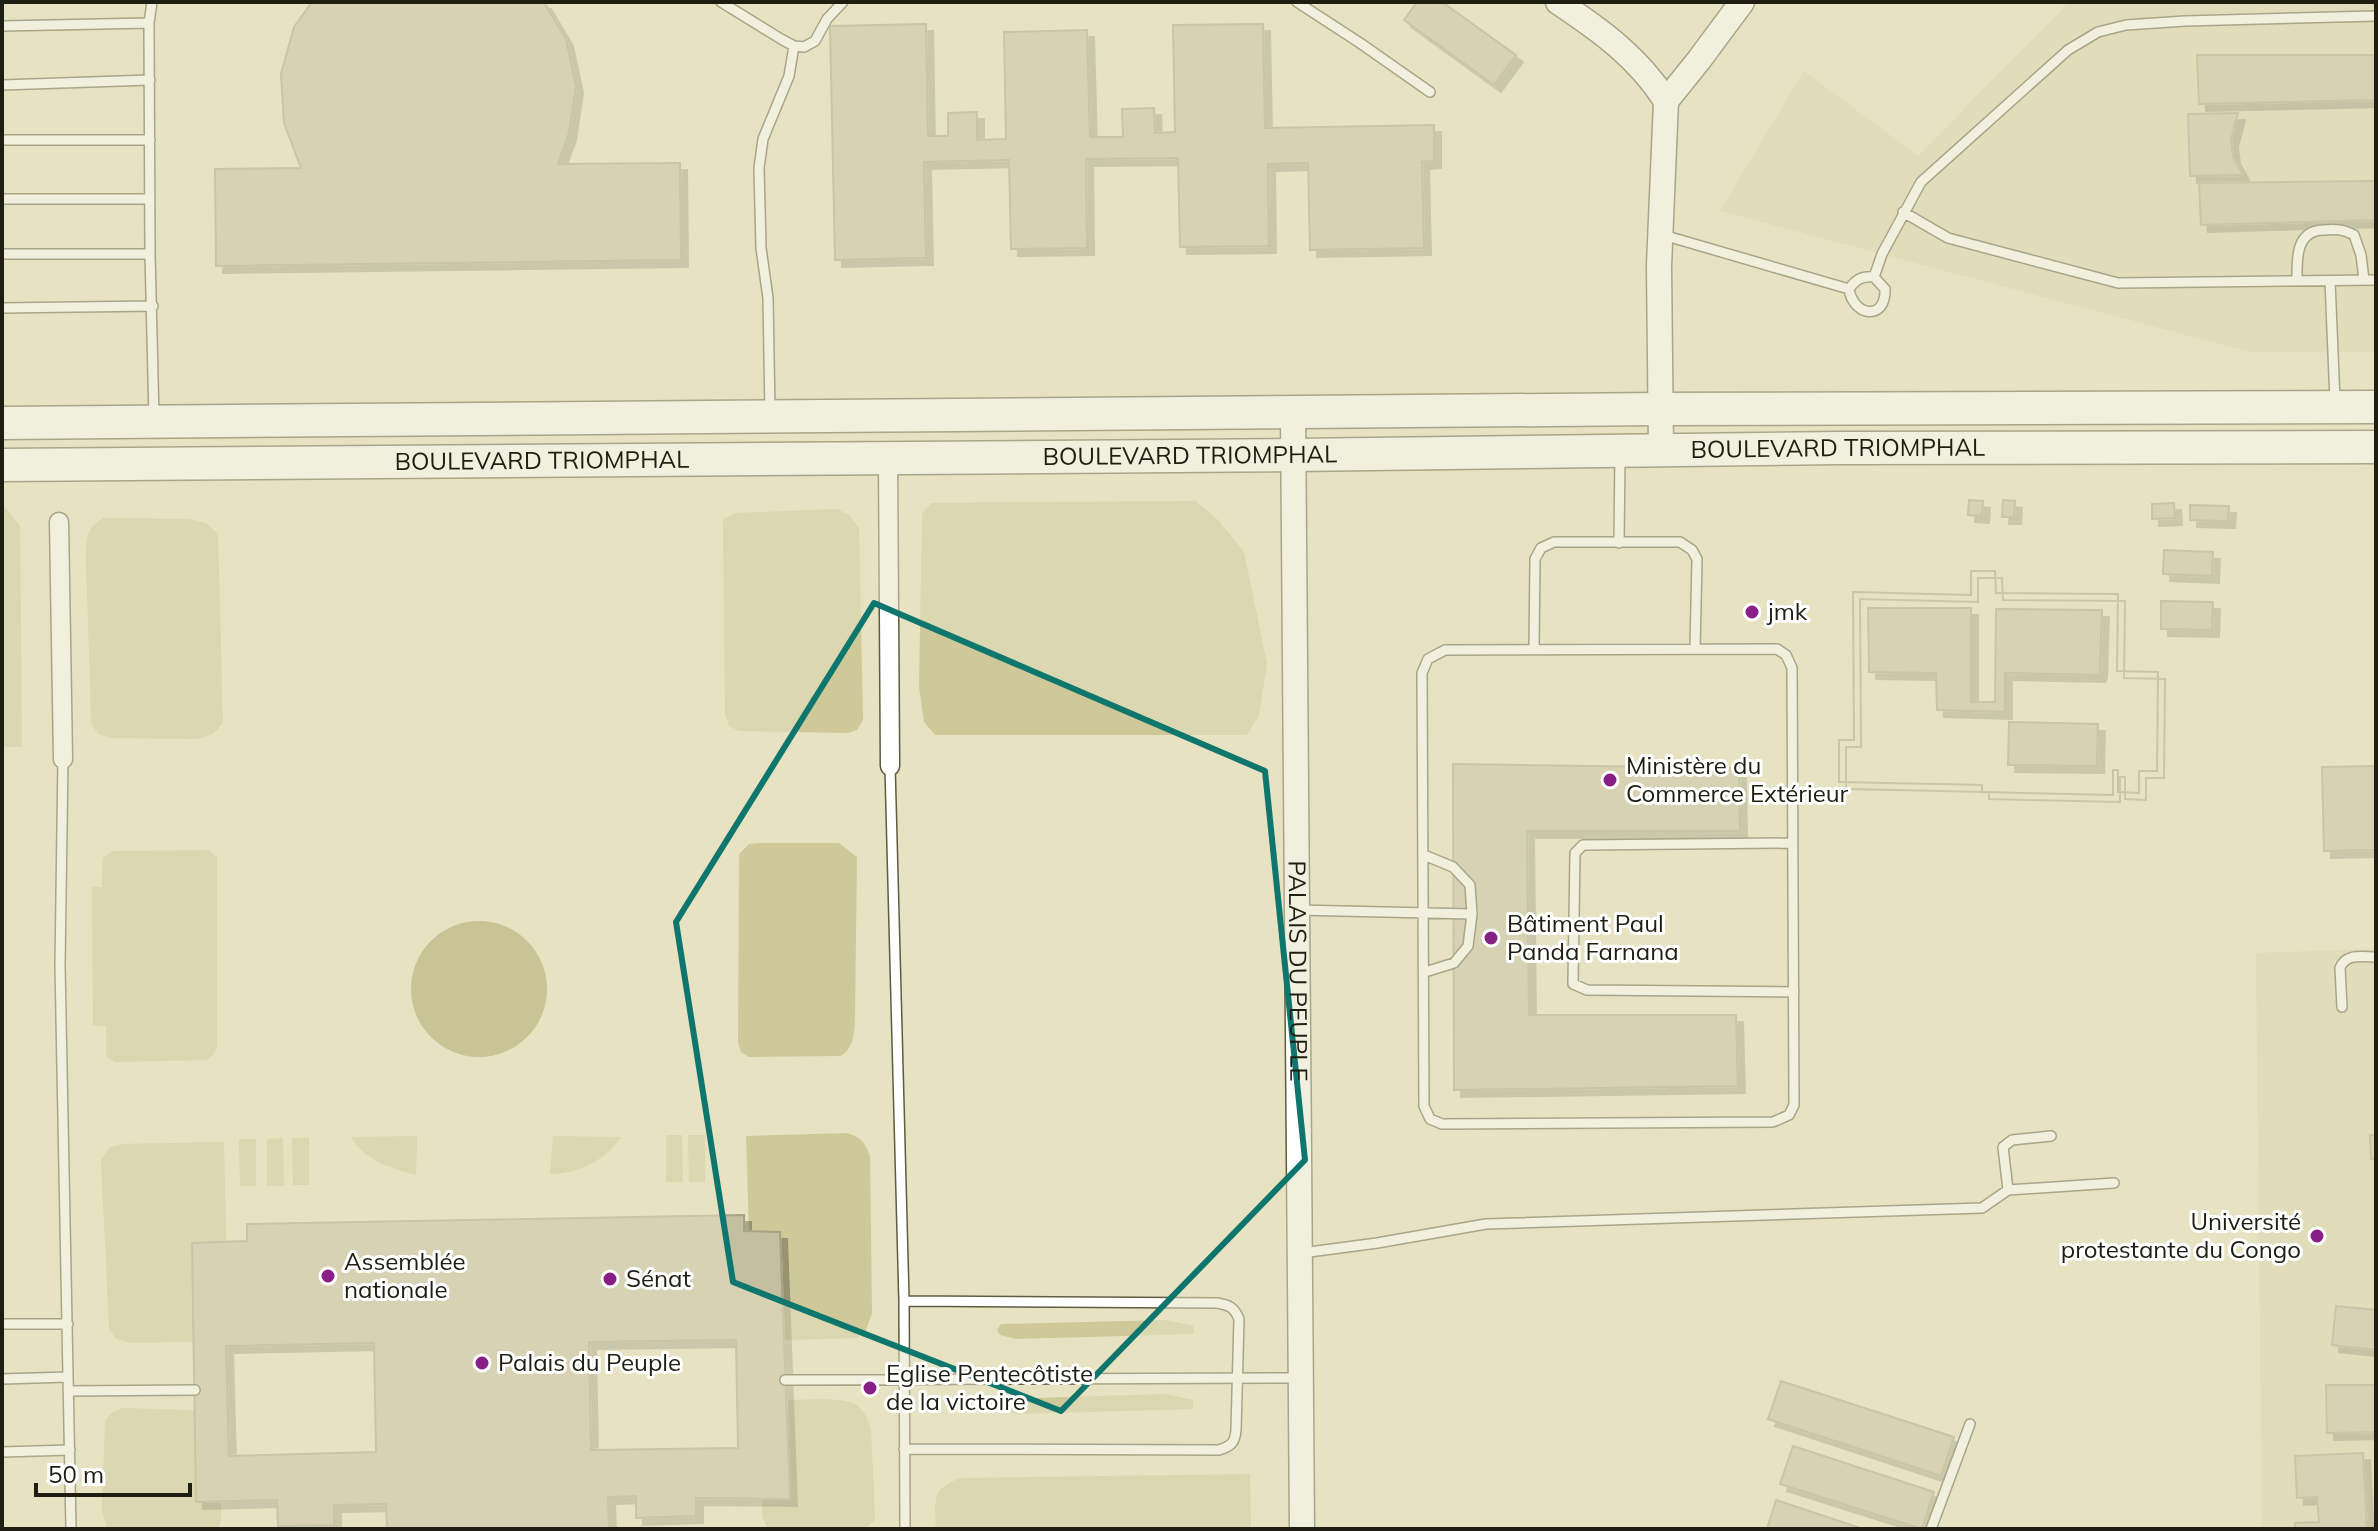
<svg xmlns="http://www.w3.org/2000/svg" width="2378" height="1531" font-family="Mulish,sans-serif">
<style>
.built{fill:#dcd7af}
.green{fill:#cfc999}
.water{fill:#a69f60}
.building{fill:#c3bfa0;stroke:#a6a384;stroke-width:2;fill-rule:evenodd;filter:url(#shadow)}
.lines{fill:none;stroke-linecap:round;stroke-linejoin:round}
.lane-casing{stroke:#605c40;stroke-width:12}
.street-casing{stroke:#605c40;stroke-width:21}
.secondary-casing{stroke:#605c40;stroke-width:27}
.highway-casing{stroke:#605c40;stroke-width:35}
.lane{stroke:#fff;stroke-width:9}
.street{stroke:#fff;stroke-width:18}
.secondary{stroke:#fff;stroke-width:24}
.highway{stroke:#fff;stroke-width:32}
.marked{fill:none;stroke:#0f766e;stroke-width:6;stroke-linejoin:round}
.poi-dot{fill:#871f86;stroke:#fff;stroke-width:3}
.labels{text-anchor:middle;stroke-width:6;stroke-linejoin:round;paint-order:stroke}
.street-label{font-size:24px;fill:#1f1e12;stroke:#fff}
.poi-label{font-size:24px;fill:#1f1e12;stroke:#fff;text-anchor:start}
</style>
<defs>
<filter id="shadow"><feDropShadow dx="7" dy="7" stdDeviation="0" flood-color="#0004"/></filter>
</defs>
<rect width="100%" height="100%" fill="#e6e2c2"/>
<path class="built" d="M2069 2H2376V352H2250L1720 211 1804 71 1918 156Z
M2376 949V1529H2262L2256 953Z"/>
<path class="green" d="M1195 501 1217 519 1244 552 1267 664 1259 715 1247 735H935L924 722 919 687 922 514 931 503Z
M2 507 7 509 20 526 22 747H2Z
M837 509 849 515 859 528 863 720 857 730 848 733 739 731 729 726 725 714 723 520 735 513Z
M103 518 188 519 206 523 218 534 223 723 213 734 197 739 111 738 98 734 91 723 86 556C88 536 85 530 103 518Z
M759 843H839L857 857 855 1017C854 1032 855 1048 840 1056L749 1057 741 1052 738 1043 739 854 749 844Z
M209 850 217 857V1046L214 1054 207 1060 115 1062 106 1056V1026L93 1025 92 887H102L103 858 113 851Z
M846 1133C861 1137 865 1142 870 1156L872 1313 866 1330 857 1338 784 1340 780 1232H749L746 1136Z
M666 1135H682L683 1182H666Z
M688 1135H705V1182H689Z
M417 1136 416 1175C391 1168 365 1161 351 1137Z
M553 1136 621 1137C606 1160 578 1174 550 1174Z
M283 1138 284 1186H267V1139Z
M292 1138H309V1185H293Z
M239 1139H256V1186H240Z
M224 1142 226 1243 194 1342 131 1343 115 1338 109 1328 101 1160 110 1147 122 1144Z
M1166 1320 1193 1326 1194 1334 1016 1339 1000 1335 997 1330 1001 1324Z
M1166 1394 1193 1400V1409L1016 1414 1000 1410 997 1404 1001 1399Z
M788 1400C805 1400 846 1396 858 1406 865 1412 868 1421 871 1429L875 1520 865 1529 767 1528 762 1516V1499L790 1498Z
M123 1408 195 1410 196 1502H221V1521L218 1529H107L102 1510 105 1420 113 1412Z
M1250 1474 1251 1529H936C935 1501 931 1488 961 1478Z"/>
<path class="water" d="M411 989a68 68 0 1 1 136 0a68 68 0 1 1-136 0Z"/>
<path class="building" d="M312 2H544L566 39 576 86 569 133 558 164 680 163 681 260 216 266 215 169 301 168 284 123 281 74 294 27Z
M1417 2H1442L1516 55 1494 85 1404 20Z
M926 24 928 136H948V113L977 112V140L1006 139 1004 32 1087 30 1090 137H1123L1122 109 1154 108 1155 133 1175 132 1173 25 1263 24 1265 128 1434 125V161L1422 162 1424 248 1310 250 1308 163 1268 164 1269 246 1180 247 1178 158 1086 159 1087 248 1011 249 1009 160 924 162 926 258 835 260 830 26Z
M2197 55H2376V100L2199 104Z
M2238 113 2231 140 2233 157 2243 175 2190 176 2188 114Z
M2376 181V220L2201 225 2199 183Z
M1969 500 1983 501 1982 516 1968 515Z
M2003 500 2015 501 2014 517H2002Z
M2174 503 2175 518 2152 519V504Z
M2190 505 2229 506 2228 521 2190 520Z
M2164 550 2213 552 2212 576 2163 574Z
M1971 571H1995L1996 593 2118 594 2117 671 2158 672 2157 771H2139V793L2118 792V770H2113V795L1982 792V785L1839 782V740H1854L1853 592 1971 595ZM1868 608H1971V702H1995L1996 609 2102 610 2100 671 2098 675 2005 673V712L1937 710 1936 673 1869 672ZM2009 722 2098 724 2097 766 2008 765Z
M1971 571H1995L1996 593 2118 594 2117 671 2158 672 2157 771H2139V793L2118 792V770H2113V795L1982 792V785L1839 782V740H1854L1853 592 1971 595Z
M2161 601 2213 602 2212 630 2161 629Z
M1453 764 1739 768 1740 831H1527L1529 1015H1736L1738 1086 1454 1090Z
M2376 766V850L2324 851 2322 767Z
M2370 1135H2376V1159H2371Z
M744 1215V1231L780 1232 790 1499 696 1498V1516L636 1518V1496L608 1497 609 1529H387L386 1504 334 1505V1525L278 1526 277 1500 196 1502 192 1243 247 1241V1224ZM736 1340 738 1448 591 1450 589 1342ZM374 1343 376 1452 229 1456 226 1346Z
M2336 1306 2376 1310V1350L2332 1345Z
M1781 1381 1954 1437 1941 1476 1768 1419Z
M2326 1385H2376V1432L2327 1433Z
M1793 1446 1934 1492 1922 1529 1780 1484Z
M2363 1453 2367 1529H2295V1523L2319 1522 2317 1497 2297 1498 2295 1456Z
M1776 1500 1863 1529H1767Z"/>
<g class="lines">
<g class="lane-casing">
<path id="lane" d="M152 2 149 23 150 254 154 418
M721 2 781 39 794 46 804 47 815 41 827 19 843 2
M1297 2 1360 43 1430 92
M2 26 149 23
M2 85 150 80
M2 140H150
M2 199H150
M1903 212 1948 238 2118 283 2376 280
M1663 235 1849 289C1853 316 1886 322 1885 289L1874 277C1862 276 1856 279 1849 289
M2 254H150
M1874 277 1882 254 1921 182 2068 50 2098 32 2126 25 2185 21 2376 16
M2297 281C2297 260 2295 231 2323 230 2336 229 2343 229 2354 235L2361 255 2364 280
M2330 281 2335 401
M2 308 153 306
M770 413 768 298 761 248 759 168 763 139 789 76 794 46
M1619 543 1620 455
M1534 649 1535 559 1541 548 1554 542H1680L1692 550 1697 559 1695 649
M1777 649 1786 655 1792 668 1794 1105 1789 1115 1773 1122 1442 1124 1430 1119 1424 1106 1422 673 1428 659 1445 650Z
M63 759 60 965 71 1529
M890 766 904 1301 905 1529
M1792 843 1583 845 1575 853 1573 984 1587 990 1794 992
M1424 855 1453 867 1470 885 1472 914 1468 946 1454 963 1425 972
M1297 910 1472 914
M2342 1007 2340 968C2346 953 2362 957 2376 957
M2008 1190 2003 1147 2012 1140 2051 1136
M1302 1253 1377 1243 1486 1224 1982 1208 2008 1190 2114 1183
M904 1301 1217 1303C1229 1305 1234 1307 1239 1319L1236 1430C1235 1443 1231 1446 1219 1450L904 1449
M2 1324H68
M2 1379 68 1377
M785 1380 1299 1378
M68 1391 195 1390
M2 1452 70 1450
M1931 1529 1970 1424"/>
</g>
<g class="street-casing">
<path id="street" d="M888 457 890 766
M59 522 63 759"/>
</g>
<g class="secondary-casing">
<g id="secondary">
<path d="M1558 2C1600 30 1638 57 1666 101"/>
<path d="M1666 101 1699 60 1742 2"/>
<path id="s1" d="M1293 413 1302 1529"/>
<path d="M1661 451 1659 266 1666 101"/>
</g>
</g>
<g class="highway-casing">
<g id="highway">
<path d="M2 423 1659 409 2376 407"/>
<path id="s2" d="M2 465 1294 455 1841 448 2376 447"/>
</g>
</g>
<use href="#lane" class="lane"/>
<use href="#street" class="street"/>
<use href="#secondary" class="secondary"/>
<use href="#highway" class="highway"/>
</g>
<path d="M0 0H2378V1531H0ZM874 603 1265 771 1305 1160 1061 1411 733 1282 676 922Z" fill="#e6e2c2" fill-opacity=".55" fill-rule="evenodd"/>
<path class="marked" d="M874 603 1265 771 1305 1160 1061 1411 733 1282 676 922Z"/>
<g class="poi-dot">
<circle cx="1752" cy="612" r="8"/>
<circle cx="1610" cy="780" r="8"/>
<circle cx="1491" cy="938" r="8"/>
<circle cx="2317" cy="1236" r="8"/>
<circle cx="328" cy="1276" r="8"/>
<circle cx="610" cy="1279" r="8"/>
<circle cx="482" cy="1363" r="8"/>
<circle cx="870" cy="1388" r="8"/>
</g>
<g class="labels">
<g class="street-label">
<text dy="8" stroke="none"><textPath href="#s2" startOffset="1836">BOULEVARD TRIOMPHAL</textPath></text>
<text dy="8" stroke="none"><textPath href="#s2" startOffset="1188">BOULEVARD TRIOMPHAL</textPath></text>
<text dy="8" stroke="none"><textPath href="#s2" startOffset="540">BOULEVARD TRIOMPHAL</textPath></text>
<text dy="8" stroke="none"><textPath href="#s1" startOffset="558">PALAIS DU PEUPLE</textPath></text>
</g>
<g class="poi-label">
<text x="1768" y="620">jmk</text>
<text x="1626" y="774">Ministère du<tspan x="1626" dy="28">Commerce Extérieur</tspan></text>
<text x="1507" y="932">Bâtiment Paul<tspan x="1507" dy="28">Panda Farnana</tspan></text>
<text x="2301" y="1230" text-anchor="end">Université<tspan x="2301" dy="28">protestante du Congo</tspan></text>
<text x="344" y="1270">Assemblée<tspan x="344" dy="28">nationale</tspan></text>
<text x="626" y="1287">Sénat</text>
<text x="498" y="1371">Palais du Peuple</text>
<text x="886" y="1382">Eglise Pentecôtiste<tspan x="886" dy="28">de la victoire</tspan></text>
</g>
</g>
<rect width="2378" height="1531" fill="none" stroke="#1f1e12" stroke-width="8"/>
<path d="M36 1483v12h154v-12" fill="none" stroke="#1f1e12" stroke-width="4"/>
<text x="48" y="1483" font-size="24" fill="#1f1e12" stroke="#ffffff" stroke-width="6" paint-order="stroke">50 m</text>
</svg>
